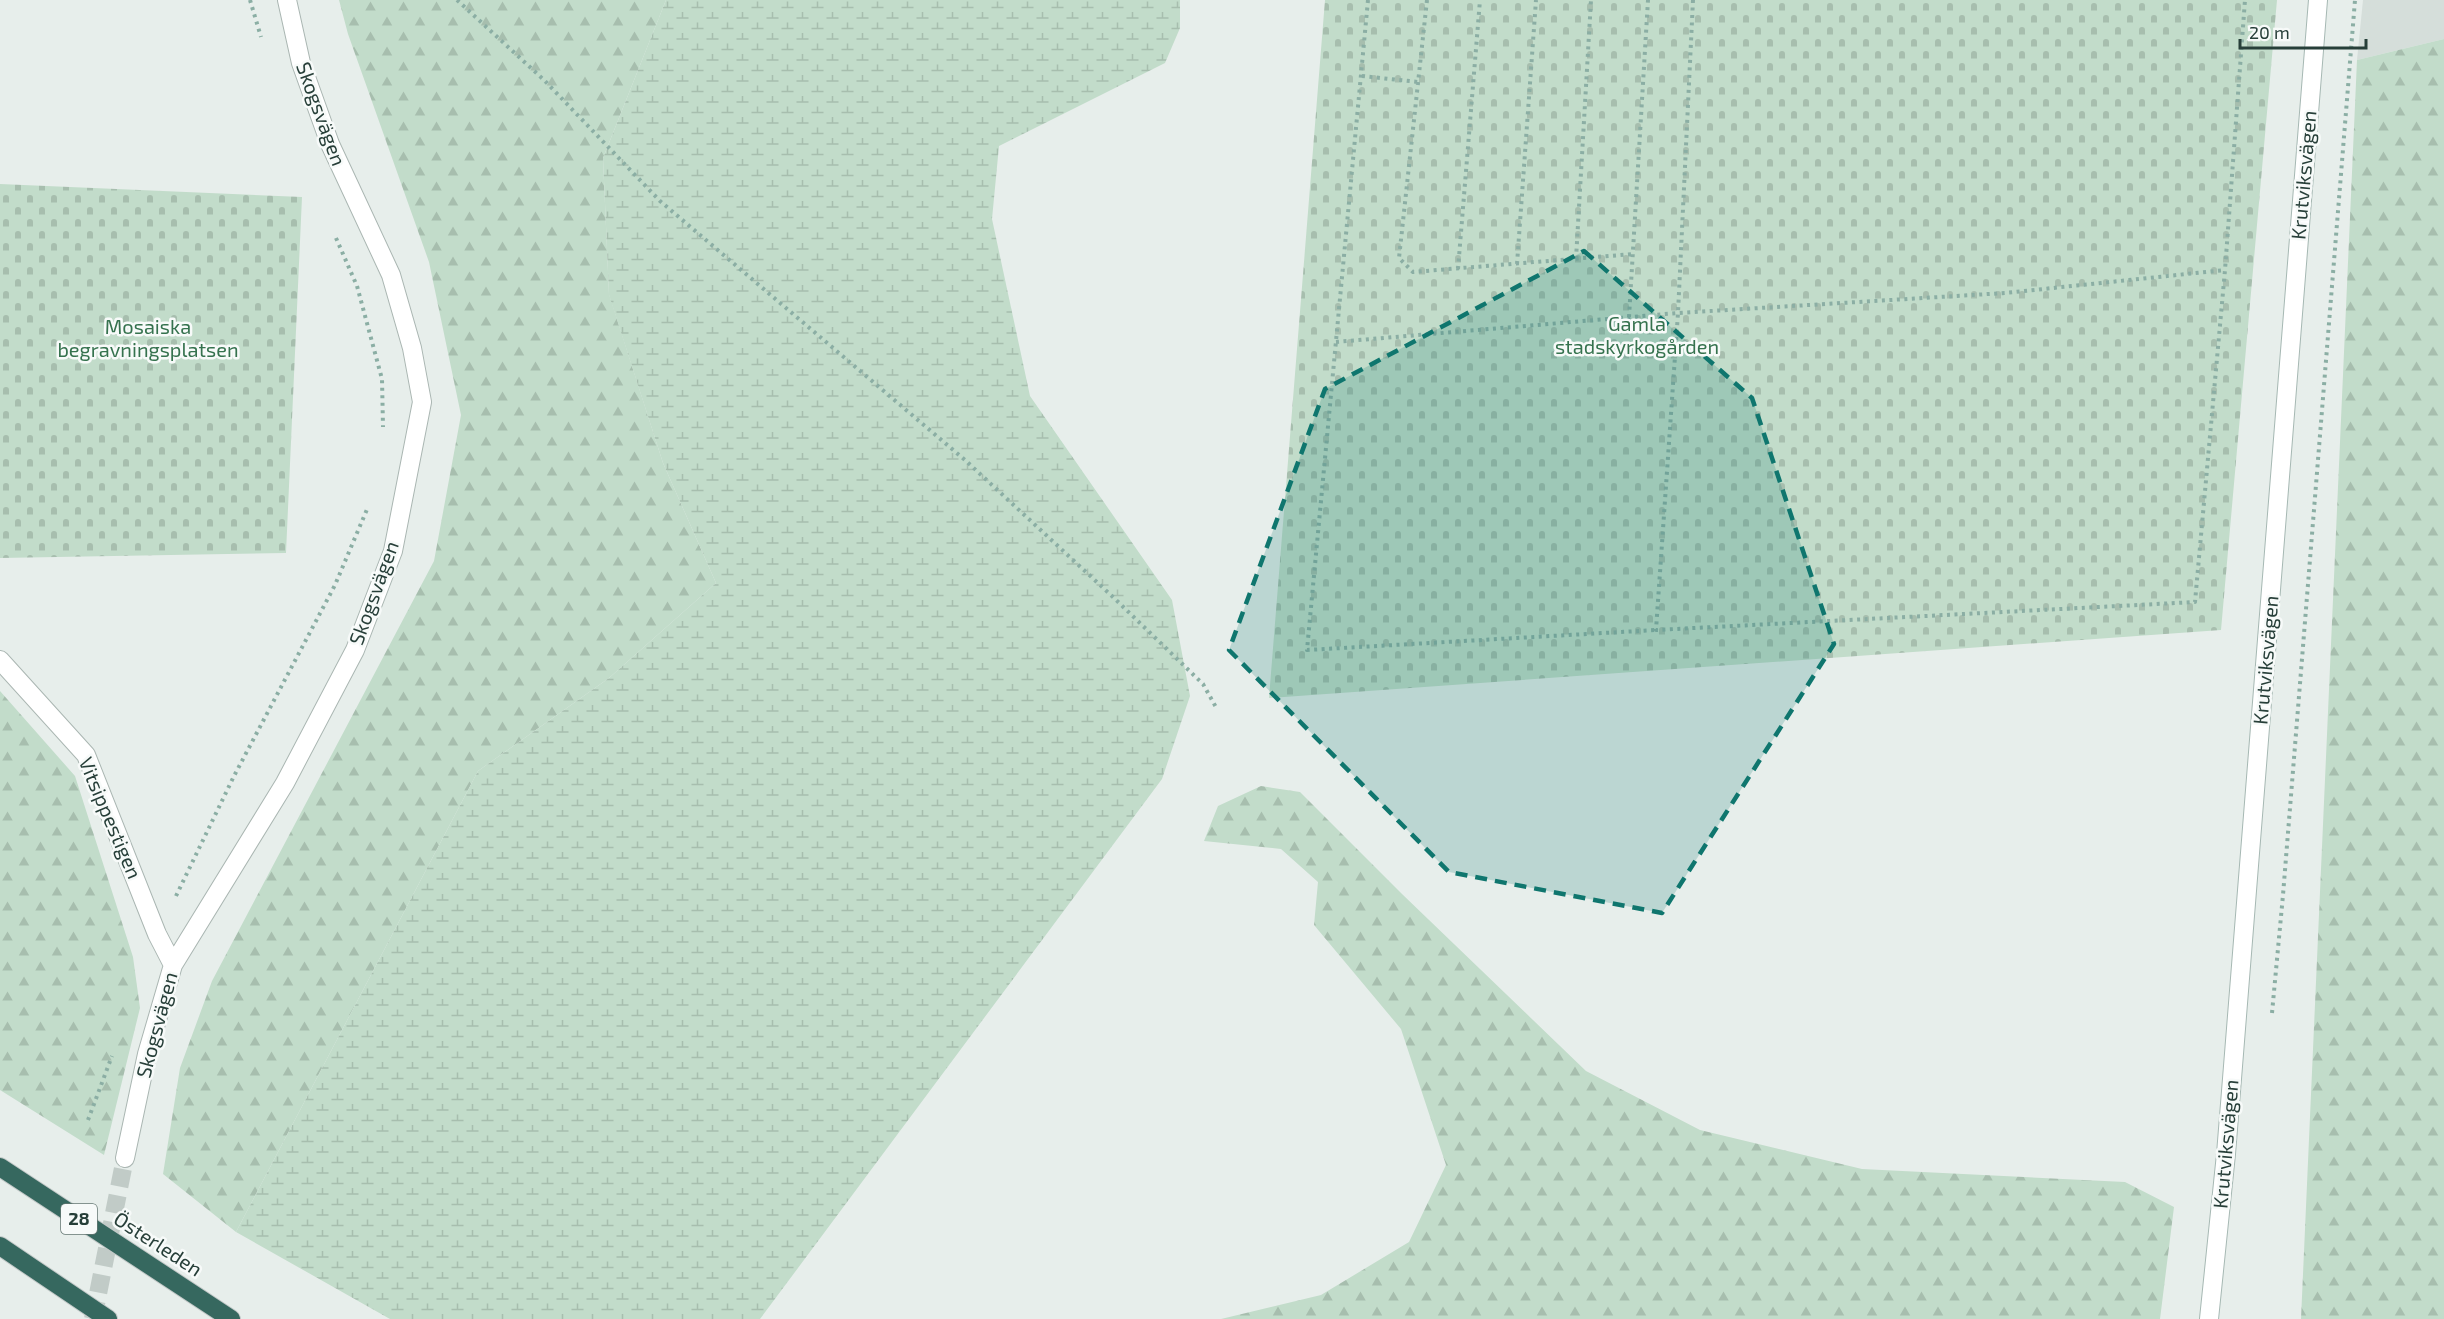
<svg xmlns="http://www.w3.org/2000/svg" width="2444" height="1319" font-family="'Exo 2',sans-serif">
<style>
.built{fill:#d5deda}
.forest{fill:url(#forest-firs)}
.wetland{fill:url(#wetland-marsh)}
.cemetery{fill:url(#cemetery-stones)}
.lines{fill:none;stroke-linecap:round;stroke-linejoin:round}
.street-tunnel{stroke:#c1cbc7;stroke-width:18;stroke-dasharray:18 9;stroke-linecap:butt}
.street-casing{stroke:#aab6b2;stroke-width:20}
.secondary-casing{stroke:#a6b8b3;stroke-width:20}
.highway-casing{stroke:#c3c9c8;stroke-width:20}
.path{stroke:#8baea4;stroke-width:4;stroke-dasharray:3 4.5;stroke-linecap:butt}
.street{stroke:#fff;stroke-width:18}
.secondary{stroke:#fff;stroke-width:18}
.highway{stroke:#36685f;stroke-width:18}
.marked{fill:#0f766e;fill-opacity:0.2;stroke:#0f766e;stroke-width:4.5;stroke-dasharray:12 8;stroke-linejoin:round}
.labels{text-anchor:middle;stroke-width:5;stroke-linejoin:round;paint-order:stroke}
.shield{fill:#f7faf9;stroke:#657773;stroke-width:1.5}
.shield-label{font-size:18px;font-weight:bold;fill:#273f39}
.street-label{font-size:20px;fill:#273f39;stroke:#f7faf9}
.park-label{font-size:20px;fill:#35724e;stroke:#f7faf9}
</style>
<defs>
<pattern id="forest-firs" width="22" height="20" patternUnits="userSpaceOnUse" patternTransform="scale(1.5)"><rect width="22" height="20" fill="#c2dcca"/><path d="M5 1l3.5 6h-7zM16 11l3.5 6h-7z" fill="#a7beae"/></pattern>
<pattern id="wetland-marsh" width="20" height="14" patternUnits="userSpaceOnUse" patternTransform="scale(1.5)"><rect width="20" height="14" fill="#c2dcca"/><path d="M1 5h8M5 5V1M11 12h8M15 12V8" fill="none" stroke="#a7beae"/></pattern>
<pattern id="cemetery-stones" width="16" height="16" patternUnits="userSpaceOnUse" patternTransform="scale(1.5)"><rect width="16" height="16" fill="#c2dcca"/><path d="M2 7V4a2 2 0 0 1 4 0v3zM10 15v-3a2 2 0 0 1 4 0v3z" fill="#a7beae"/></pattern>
</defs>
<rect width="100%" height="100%" fill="#e7eeeb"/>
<path class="built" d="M2363 0H2444V39L2357 60Z"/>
<path class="forest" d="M339 0H666L603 158 609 294 663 463 716 583 609 678 478 771 236 1232 163 1174 180 1068 212 981 434 561 461 415 429 262 348 34Z
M2444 39V1319H2301L2357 60Z
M0 691 75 776 133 957 140 1008 104 1155 0 1090Z
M1261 786 1300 792 1402 894 1586 1071 1700 1130 1862 1169 2125 1182 2174 1207 2160 1319H1221L1321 1295 1409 1242 1446 1165 1401 1029 1314 925 1318 882 1281 849 1204 841 1218 806Z"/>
<path class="wetland" d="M666 0H1180V28L1165 63 999 146 992 219 1030 396 1172 600 1190 696 1162 779 760 1319H390L236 1232 478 771 609 678 716 583 663 463 609 295 603 158Z"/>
<path class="cemetery" d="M1325 0H2277L2221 630 1269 698Z
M0 184 302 197 286 553 0 558Z"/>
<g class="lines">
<path class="street-tunnel" d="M93 1319 125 1158"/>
<g class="street-casing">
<path id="street" d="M0 660 86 755 157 934 173 965
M125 1158 147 1054 173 965 285 783 355 650 393 551 422 402 412 348 391 275 330 144 301 63 287 0"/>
</g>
<g class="secondary-casing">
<path id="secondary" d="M2209 1319 2226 1154 2318 0"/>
</g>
<g class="highway-casing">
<path id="highway" d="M0 1167 231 1319
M0 1246 108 1319"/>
</g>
<path class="path" d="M250 0 261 37
M457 0 544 80 660 201 965 460 1113 597 1203 684 1217 709
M1368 0 1307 650 1656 630
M1427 0 1399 258 1413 272 1633 254
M1693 0 1678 313 1656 630 2195 602 2225 270 2245 0
M1362 76 1418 82
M336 238 357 286 382 379 383 427
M1576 259 1591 0
M1517 264 1536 0
M1458 269 1480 0
M1629 317 1648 0
M1336 342 1678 313 2005 293 2225 270
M176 896 234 776 335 585 368 507
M2272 1013 2283 895 2355 0
M88 1120 112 1056"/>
<use href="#street" class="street"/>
<use href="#secondary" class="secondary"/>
<use href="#highway" class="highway"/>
</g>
<path class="marked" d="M1584 251 1752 398 1834 644 1662 913 1449 872 1229 650 1325 389Z"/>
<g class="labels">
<rect class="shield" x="61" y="1204" width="36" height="30" rx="4.5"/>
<g class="shield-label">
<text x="79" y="1225">28</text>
</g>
<g class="street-label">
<text transform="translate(321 114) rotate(70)" y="7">Skogsvägen</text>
<text transform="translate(2304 175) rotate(-85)" y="7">Krutviksvägen</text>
<text transform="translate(374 593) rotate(-70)" y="7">Skogsvägen</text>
<text transform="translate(2266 660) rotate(-85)" y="7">Krutviksvägen</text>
<text transform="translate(110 818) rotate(67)" y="7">Vitsippestigen</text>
<text transform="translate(157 1025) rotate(-75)" y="7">Skogsvägen</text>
<text transform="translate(2226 1144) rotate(-85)" y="7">Krutviksvägen</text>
<text transform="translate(158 1244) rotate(33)" y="7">Österleden</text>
</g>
<g class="park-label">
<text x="1637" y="331">Gamla<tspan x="1637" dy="23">stadskyrkogården</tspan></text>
<text x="148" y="334">Mosaiska<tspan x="148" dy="23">begravningsplatsen</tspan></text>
</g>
</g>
<path d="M2240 39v9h126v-9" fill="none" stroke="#273f39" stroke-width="3"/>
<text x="2249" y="39" font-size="18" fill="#273f39" stroke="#f7faf9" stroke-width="4.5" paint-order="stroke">20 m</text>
</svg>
